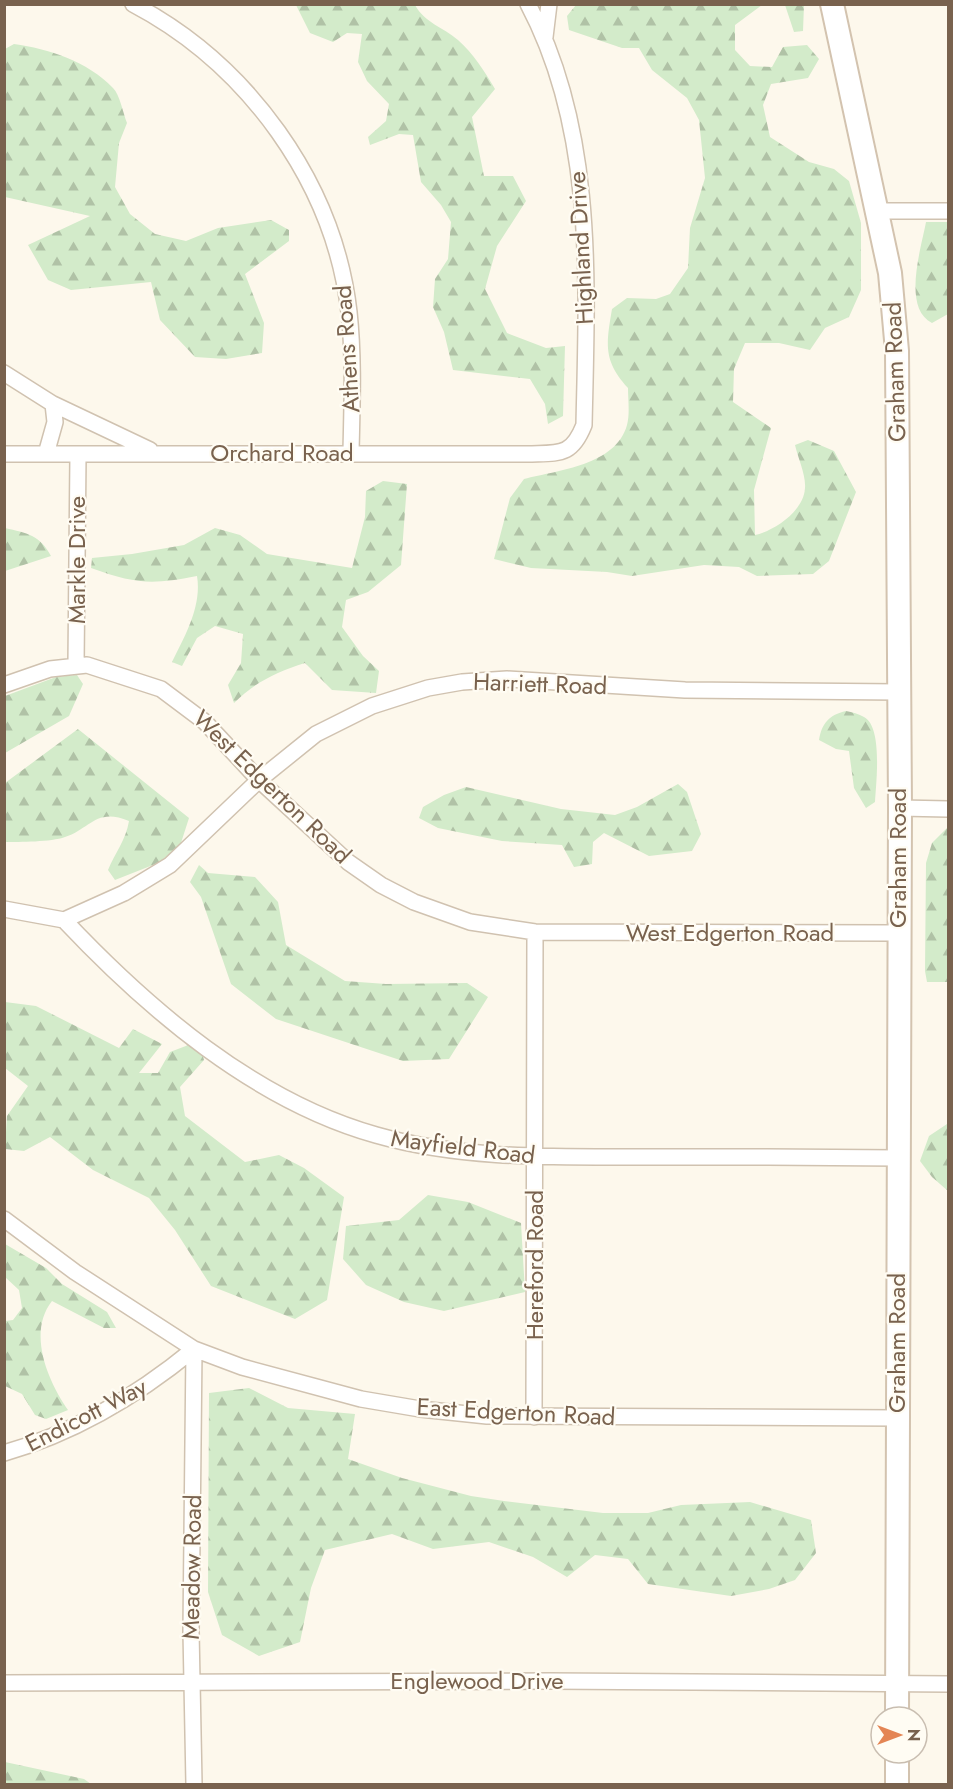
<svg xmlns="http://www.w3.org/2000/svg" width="953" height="1789" font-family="Jost,sans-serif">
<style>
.forest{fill:url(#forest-firs)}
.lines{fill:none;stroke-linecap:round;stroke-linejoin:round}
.minor-casing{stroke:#d0c2b0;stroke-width:18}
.secondary-casing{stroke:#d3c3af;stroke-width:26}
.minor{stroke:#fff;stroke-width:15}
.secondary{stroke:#fff;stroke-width:22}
.labels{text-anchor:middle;stroke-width:4.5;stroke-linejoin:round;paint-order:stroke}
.street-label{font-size:24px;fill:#79624e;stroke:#fffcf3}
</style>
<defs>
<pattern id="forest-firs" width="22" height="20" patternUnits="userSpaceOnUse" patternTransform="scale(1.5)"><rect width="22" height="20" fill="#d3ebca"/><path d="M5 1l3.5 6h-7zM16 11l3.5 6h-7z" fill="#b0c2a6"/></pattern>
</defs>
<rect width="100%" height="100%" fill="#fdf8ec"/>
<path class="forest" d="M296 5H415C425 23 443 27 458 40 473 53 485 72 495 89L472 117 484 176H513L526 201 497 246 485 289 507 333 546 348 565 346 563 416 548 424 545 404 530 379 453 370 444 332 433 307 435 279 448 259 451 222 441 205 421 182 413 135 399 134 370 145 368 137 386 121 389 104 367 81 358 62 362 34 347 33 333 42 310 33Z
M576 5H762L735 25V50L750 66 772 67 783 47 807 45 819 59 808 78 771 84 763 105 770 137 809 162 834 169 849 181 861 223V290L849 317 825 328 810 350 779 343H745L734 369 733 402 771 428 754 490 755 535C774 531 804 511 805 488 806 475 798 458 795 445L808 440 834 451 856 492 829 561 813 574 757 576 739 567 704 565 632 576 607 572 531 568 494 559 510 498 524 479C559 470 616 465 627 425 630 414 628 399 628 388 603 360 606 345 612 309L627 298 656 299 670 294 688 268 690 228 705 178 699 120 687 98 652 70 639 48H622L569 30 567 16Z
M785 5H804L803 31 794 32Z
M14 44C49 49 87 61 113 88 120 95 123 113 127 123L119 143 115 187 130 214 155 234 186 241 218 228 271 220 289 230V241L245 274 264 323 262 353 226 359 195 357 160 320 151 282 71 290 48 280 28 245 90 216 5 197V49Z
M926 222H948V314L932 323C902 308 921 249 926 222Z
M383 481 407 484 401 565 368 592 346 600 342 627 363 656 379 671 376 693 332 690 305 663C277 672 255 682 234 703L228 685 241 663 243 634 215 626 197 638 182 666 172 662C185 636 202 606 197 576 151 585 136 584 91 568L92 558 132 554 184 545 215 528 240 535 267 554 352 568 365 517 366 491Z
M5 528C27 533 40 535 51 556L5 571Z
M77 675 83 684 69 716 5 753V696L56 677Z
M846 711C852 712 859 714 864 717 883 727 876 783 875 802L866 808 854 788 849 751 836 749 819 740C822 723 829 715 846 711Z
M78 729 189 818 180 846 158 863 115 880 108 870C115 853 126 840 129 821 96 807 90 829 65 837 51 842 20 842 5 842V783Z
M678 784 687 792 701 834 692 851 649 856 604 833 593 842 592 864 574 867 562 845 502 841 438 828 419 818 423 807 444 795 466 787 561 809 615 815 637 807Z
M948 827V982H927L925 971 926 863 932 843Z
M199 865 208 873 255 877 278 902 286 945 345 981 386 984 467 983 488 997 449 1059 403 1061 276 1019 231 984 201 897 190 882Z
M5 1002 36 1006 119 1048 133 1029 162 1044 139 1073H158L170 1052 199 1041 204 1060 180 1087 185 1116 245 1162 279 1155 304 1168 344 1197 327 1300 295 1319 211 1286 175 1230 149 1198 93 1170 50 1137 24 1151 5 1149 7 1116 28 1086 5 1068Z
M947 1124 948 1125V1191L932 1177 920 1161 929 1136Z
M428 1195 468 1202 521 1223 525 1292 444 1311 404 1302 366 1285 343 1259 346 1226 399 1220Z
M5 1244 46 1268 62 1284 107 1312 116 1328H104L52 1301C27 1333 48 1381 68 1410L46 1419 35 1415 22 1394 5 1386V1321L13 1320 22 1308 19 1290 5 1277Z
M249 1388 288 1408 355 1414 348 1459 402 1478 471 1496 504 1501 603 1513H648L681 1505 750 1502 811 1520 816 1553 795 1580 769 1589 731 1596 648 1584 628 1559 595 1555 567 1577 533 1557 489 1542 433 1549 392 1534 325 1550 311 1588 300 1642 259 1656 222 1635 208 1592 209 1393Z
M5 1762 84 1779 91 1784H5Z"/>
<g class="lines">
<g class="minor-casing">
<path id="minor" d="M133 4C247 64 334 182 349 312 354 358 352 405 351 452
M545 37 549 4
M877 211H948
M4 373 53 404 150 450
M4 454H532C561 453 572 455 584 425 587 285 596 132 528 4
M46 454 55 422 53 404
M76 665 78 455
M4 685 50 669 87 665 161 689 205 722 259 780 348 862 381 885 414 902 470 922 535 932 898 933
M900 808 948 809
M4 909 64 920 124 893 170 865 259 780 316 734 372 706 428 688 462 682 507 679 685 690 898 692
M64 920C149 1010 255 1101 376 1135 460 1159 551 1157 638 1157 725 1157 811 1157 898 1158
M4 1219 75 1272 194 1349 242 1367 361 1399 420 1409 487 1416 897 1418
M534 1417 535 932
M4 1453C75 1433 138 1395 194 1349
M4 1683 550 1681 948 1684
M194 1784 191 1631 194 1349"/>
</g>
<g class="secondary-casing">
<path id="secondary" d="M832 4 890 273 897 351 900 808 897 1717
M897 1753V1784"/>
</g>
<use href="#minor" class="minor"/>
<use href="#secondary" class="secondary"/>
</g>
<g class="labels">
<g class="street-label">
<text transform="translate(581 248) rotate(-93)" y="8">Highland Drive</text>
<text transform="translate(347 349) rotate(-94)" y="8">Athens Road</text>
<text transform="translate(895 372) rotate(-92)" y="8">Graham Road</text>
<text x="282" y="461">Orchard Road</text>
<text transform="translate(77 560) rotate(-90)" y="8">Markle Drive</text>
<text transform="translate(540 684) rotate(2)" y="8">Harriett Road</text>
<text transform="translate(272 787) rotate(44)" y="8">West Edgerton Road</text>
<text transform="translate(898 858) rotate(-90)" y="8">Graham Road</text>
<text x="730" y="941">West Edgerton Road</text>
<text transform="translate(463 1147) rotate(7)" y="8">Mayfield Road</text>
<text transform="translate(535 1265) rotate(-90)" y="8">Hereford Road</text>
<text transform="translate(897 1343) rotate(-90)" y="8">Graham Road</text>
<text transform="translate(516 1412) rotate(3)" y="8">East Edgerton Road</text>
<text transform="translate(86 1415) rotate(-27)" y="8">Endicott Way</text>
<text transform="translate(192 1567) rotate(-89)" y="8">Meadow Road</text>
<text x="477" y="1689">Englewood Drive</text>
</g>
</g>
<rect width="953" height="1789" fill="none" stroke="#79624e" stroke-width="12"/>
<g transform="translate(899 1735) rotate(90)"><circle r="28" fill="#fffcf3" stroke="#c9beb1" stroke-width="1.5"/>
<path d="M0-4.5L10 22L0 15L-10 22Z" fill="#e48554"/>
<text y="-9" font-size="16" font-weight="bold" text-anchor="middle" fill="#79624e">N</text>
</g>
</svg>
